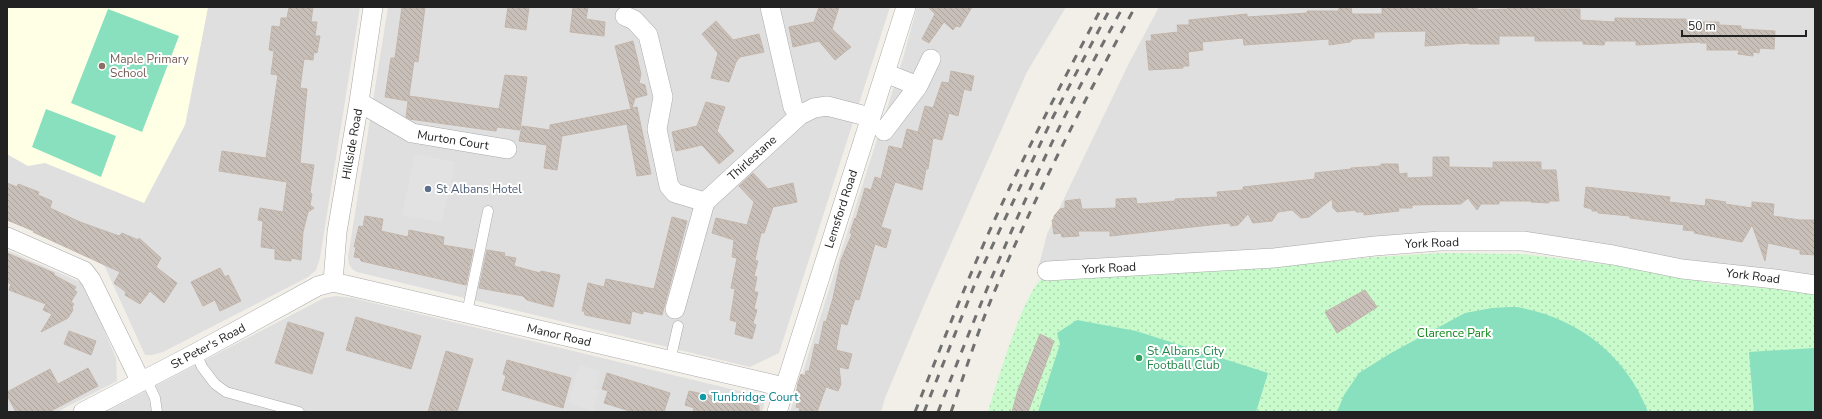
<svg xmlns="http://www.w3.org/2000/svg" width="1822" height="419" font-family="'Nunito Sans',sans-serif">
<style>
.residential{fill:#e0dfdf}
.education{fill:#ffffe5}
.park{fill:url(#park-dots)}
.pitch{fill:#88e0be}
.parking{fill:#e2e2e2}
.building{fill:url(#building-back-hatch);stroke:#c4b6ab}
.lines{fill:none;stroke-linecap:round;stroke-linejoin:round}
.lane-casing{stroke:#a9a9a9;stroke-width:11}
.street-casing{stroke:#a9a9a9;stroke-width:20}
.lane{stroke:#fff;stroke-width:10}
.street{stroke:#fff;stroke-width:19}
.rail{stroke:#707070;stroke-width:3;stroke-dasharray:8 8;stroke-linecap:butt}
.education-dot{fill:#8d6e63;stroke:#fff;stroke-width:1.5}
.service-dot{fill:#5c6f8a;stroke:#fff;stroke-width:1.5}
.leisure-dot{fill:#2e9e5b;stroke:#fff;stroke-width:1.5}
.culture-dot{fill:#0f9aa8;stroke:#fff;stroke-width:1.5}
.labels{text-anchor:middle;stroke-width:4;stroke-linejoin:round;paint-order:stroke}
.education-label{font-size:12px;fill:#785e54;stroke:#fff;text-anchor:start}
.street-label{font-size:12px;fill:#222;stroke:#fff}
.service-label{font-size:12px;fill:#4e5e75;stroke:#fff;text-anchor:start}
.park-label{font-size:12px;fill:#0c8416;stroke:#fff}
.leisure-label{font-size:12px;fill:#27864d;stroke:#fff;text-anchor:start}
.culture-label{font-size:12px;fill:#0d838f;stroke:#fff;text-anchor:start}
</style>
<defs>
<pattern id="park-dots" width="8" height="8" patternUnits="userSpaceOnUse"><rect width="8" height="8" fill="#c8facc"/><path d="M2 2h.1M6 6h.1" fill="none" stroke="#acd6af" stroke-width="1.8" stroke-linecap="round"/></pattern>
<pattern id="building-back-hatch" width="6" height="6" patternUnits="userSpaceOnUse"><rect width="6" height="6" fill="#c7bfb8"/><path d="M-1 5l2 2M0 0l6 6M5-1l2 2" fill="none" stroke="#aba49e"/></pattern>
</defs>
<rect width="100%" height="100%" fill="#f2efe9"/>
<path class="residential" d="M208 7H360L320 258 316 270 308 277 163 352 152 355H145L105 267 93 258 7 220V154L28 166 185 125Z
M388 7H890L779 353 750 367 357 272 352 269 349 264 348 257Z
M917 7H1066L1027 72 924 305 885 398 881 412H790L903 58Z
M1159 7H1815V281L1529 238 1046 269 1039 265 1047 234 1129 63Z
M7 250 80 282 86 288 116 358 117 381 57 412H7Z
M336 296 353 298 760 396 763 399 764 406 762 412H106L324 298Z"/>
<path class="education" d="M7 7H208L185 125 144 203 45 163 28 166 7 154Z"/>
<path class="park" d="M1442 253 1521 254 1614 265 1715 284 1774 288 1815 293V412H988C996 386 1023 293 1042 279L1264 268 1375 257Z"/>
<path class="pitch" d="M108 9 179 36 142 132 71 103Z
M46 109 116 136 101 177 32 147Z
M1492 308C1501 308 1513 306 1522 308 1580 319 1627 357 1648 412H1337L1344 395 1359 373 1391 353 1465 313Z
M1077 320 1136 331 1268 373 1256 412H1038L1060 344 1057 333Z
M1815 348V412H1754L1749 352Z"/>
<path class="parking" d="M415 154 455 162 442 223 402 215Z
M579 365 600 371 595 389 599 390 593 411 568 403Z"/>
<path class="building" d="M289 7H313L311 22H317L315 36H320L317 53 314 52 313 60 304 59 300 88 307 89 300 163 314 165 310 192 312 194 310 205 314 208 308 212 303 232 301 260 291 258V261L275 259V249L261 247 263 221 258 220 260 208 283 212 287 182 219 171 222 151 266 158 278 75 271 74 274 51 269 50 272 26 280 27 281 18H287Z
M402 7H425L418 62 414 61 409 96 499 109 505 75 527 77 520 130 497 127 496 131 409 119 406 117 408 101 385 97 391 58H395Z
M508 7H529L526 30 505 27Z
M573 7H588L586 19 605 22 604 36 570 32Z
M819 7H839L832 29 851 47 835 60 819 41 793 47 789 27 814 22Z
M928 7H972L960 27 956 26 953 30 944 22 929 43 922 39 935 14Z
M1339 7H1351L1352 14H1382V8L1388 7H1450V9L1477 7V10L1508 9V7H1544V9H1580V20L1615 22V18L1671 19H1686V22H1719V25L1741 26V29L1775 31 1774 49 1760 48 1759 53 1753 52V56L1738 54 1739 50H1707V43H1700V42L1636 45V41H1605L1604 45 1583 44V41H1535V36H1499V44H1469V43L1425 46 1426 31 1374 32V38L1353 39 1350 42 1329 45V39L1244 45 1243 38 1202 42 1203 50 1188 52 1189 66H1183V68L1149 70 1146 41H1152L1151 35 1178 32 1177 25H1189V20L1247 14V17L1307 13V11H1339Z
M716 21 733 40 759 34 764 52 740 57 736 62 729 82 711 78 718 53 702 34Z
M633 41 641 74 639 83 645 85 647 95 635 98 632 108 637 107 651 174 637 176 627 124 562 136 557 170 544 168 547 145 519 141 522 126 550 130V125L631 109 615 46Z
M951 71 974 76 971 91 964 89 958 116 949 113 942 140 933 138 928 169H926L922 190 895 182 881 227 891 230 886 248 875 244 859 300 855 299 847 325 841 323 836 350 852 354 848 369 839 367 841 384 838 391 826 387 817 412H799L800 408 796 407 798 400H795L798 383 801 374 805 376 806 371H809L815 344 819 345 824 321 826 322 833 298 841 260 852 234 850 233 855 218 856 219 865 188 871 190 875 177 881 179 889 146 902 149 907 129 918 132 925 106 933 108 942 82 949 83Z
M706 102 725 107 717 131 734 151 719 164 702 145 676 151 672 132 697 126Z
M1433 157H1449V167L1493 168V162H1541V170H1556L1559 201H1549V203L1531 202V201H1499V204H1481L1477 210 1468 198 1461 204 1412 205V208H1398L1399 211 1364 215V212H1356V210L1337 212 1333 208 1332 199 1309 217 1301 218 1292 210 1278 212 1272 221 1253 223 1248 214 1238 225 1231 226 1229 223 1110 236V231H1078L1079 236 1062 237 1061 233 1054 234 1052 220 1054 219V216L1060 209 1065 208V201L1080 199 1082 209H1088L1116 208V199L1136 198 1137 204 1175 201V199L1218 197 1217 192 1243 190V187L1315 179V173L1351 169V168L1381 166V164H1398L1399 174 1407 173V178L1433 177Z
M753 173 768 189 793 183 797 202 773 207 764 233H761L755 260 758 261 754 276 757 277 754 292H758L754 309 757 310 753 323 756 325 752 339 735 334 737 322 730 320 735 289 731 288 737 258 732 257 734 240 712 233 716 218 747 225 754 202 739 186Z
M7 183 17 187 18 184 39 192 38 195 52 201 50 208 80 222 119 236 122 233 138 240 139 238 161 258 156 267 177 283 164 303 150 291 140 304 125 295 126 292 114 283 120 272 33 232 34 231 7 220Z
M1586 187 1670 197 1669 202 1705 206 1706 199 1726 202 1725 204 1752 208V202L1774 204 1773 216 1800 220H1815V255L1800 254V250L1768 243 1765 261 1752 225 1742 242 1694 233 1695 231 1683 230 1684 225 1630 218V216L1598 213V211H1592V209L1584 207Z
M365 216 383 219 381 231 408 237 409 230 444 237 443 245 473 250 466 285 361 261 360 258 354 257 356 247H354L359 226 363 227Z
M672 217 687 221 662 315 643 311V314L632 311 630 324 585 315 584 311H582L588 283 604 287 606 279 654 289Z
M487 250 505 253 504 256 516 258 514 266 540 273 541 271 560 275 553 307 527 300 523 296 479 288Z
M7 253 54 273V275L76 287 74 290 77 292 71 302 74 304 72 307 73 310 68 318 41 332 52 314 43 310 46 304 9 290 11 284 7 282Z
M220 268 225 277 228 275 241 301 220 311 215 300 203 306 191 282Z
M1365 290 1377 307 1337 333 1325 312Z
M356 317 421 336 411 369 346 350Z
M288 322 324 333 312 374 275 363Z
M69 331 96 341 91 355 64 344Z
M1040 334 1054 341 1028 412H1012L1018 390Z
M446 351 473 359 457 412H428Z
M507 360 571 378 563 408 502 390 506 376 503 374Z
M88 368 98 386 49 412H16L7 395V392L50 369 58 384Z
M607 373 670 393 664 412H633L604 403 608 391 602 389Z
M689 391 759 406V412H693L694 408 685 405Z"/>
<g class="lines">
<g class="lane-casing">
<path id="lane" d="M467 313 488 211
M196 353 202 367 215 384 226 392 299 412
M670 361 678 326
M146 379 155 398 157 412"/>
</g>
<g class="street-casing">
<path id="street" d="M770 7 793 107 800 115
M625 16 634 20 648 35 663 97 657 129 669 186 675 193 705 202
M885 73 918 86
M359 102 412 133 507 149
M884 131 918 86 931 59
M7 237 84 271 91 280 141 382
M1047 271 1274 258 1375 246 1440 241H1523L1613 255 1682 269 1775 279 1815 285
M333 282 337 232 359 102 373 7
M675 309 705 202 800 115 814 108 827 106 870 117
M83 412 196 353 318 286 333 282 784 387
M777 412 906 7"/>
</g>
<use href="#lane" class="lane"/>
<use href="#street" class="street"/>
<path class="rail" d="M915 412C941 347 966 282 995 219 1028 147 1065 77 1102 7
M924 412 976 281 1004 221 1053 117 1111 7
M938 412C976 314 1015 217 1062 122 1081 83 1102 45 1123 7
M951 412C965 373 977 333 993 295 1035 196 1084 101 1135 7"/>
</g>
<circle class="education-dot" cx="102" cy="66" r="4"/>
<circle class="service-dot" cx="428" cy="189" r="4"/>
<circle class="leisure-dot" cx="1139" cy="358" r="4"/>
<circle class="culture-dot" cx="703" cy="397" r="4"/>
<g class="labels">
<g class="education-label">
<text x="110" y="63">Maple Primary<tspan x="110" dy="14">School</tspan></text>
</g>
<g class="street-label">
<text transform="translate(453 140) rotate(9)" y="4">Murton Court</text>
<text transform="translate(352 144) rotate(-80)" y="4">Hillside Road</text>
<text transform="translate(752 158) rotate(-42)" y="4">Thirlestane</text>
<text transform="translate(841 209) rotate(-72)" y="4">Lemsford Road</text>
<text transform="translate(1432 243) rotate(-2)" y="4">York Road</text>
<text transform="translate(1109 268) rotate(-3)" y="4">York Road</text>
<text transform="translate(1753 276) rotate(7)" y="4">York Road</text>
<text transform="translate(559 335) rotate(13)" y="4">Manor Road</text>
<text transform="translate(208 346) rotate(-28)" y="4">St Peter's Road</text>
</g>
<g class="service-label">
<text x="436" y="193">St Albans Hotel</text>
</g>
<g class="park-label">
<text x="1454" y="337">Clarence Park</text>
</g>
<g class="leisure-label">
<text x="1147" y="355">St Albans City<tspan x="1147" dy="14">Football Club</tspan></text>
</g>
<g class="culture-label">
<text x="711" y="401">Tunbridge Court</text>
</g>
</g>
<rect width="1822" height="419" fill="none" stroke="#222222" stroke-width="16"/>
<path d="M1682 30v6h124v-6" fill="none" stroke="#222222" stroke-width="2"/>
<text x="1688" y="30" font-size="12" fill="#222222" stroke="#ffffff" stroke-width="3" paint-order="stroke">50 m</text>
</svg>
